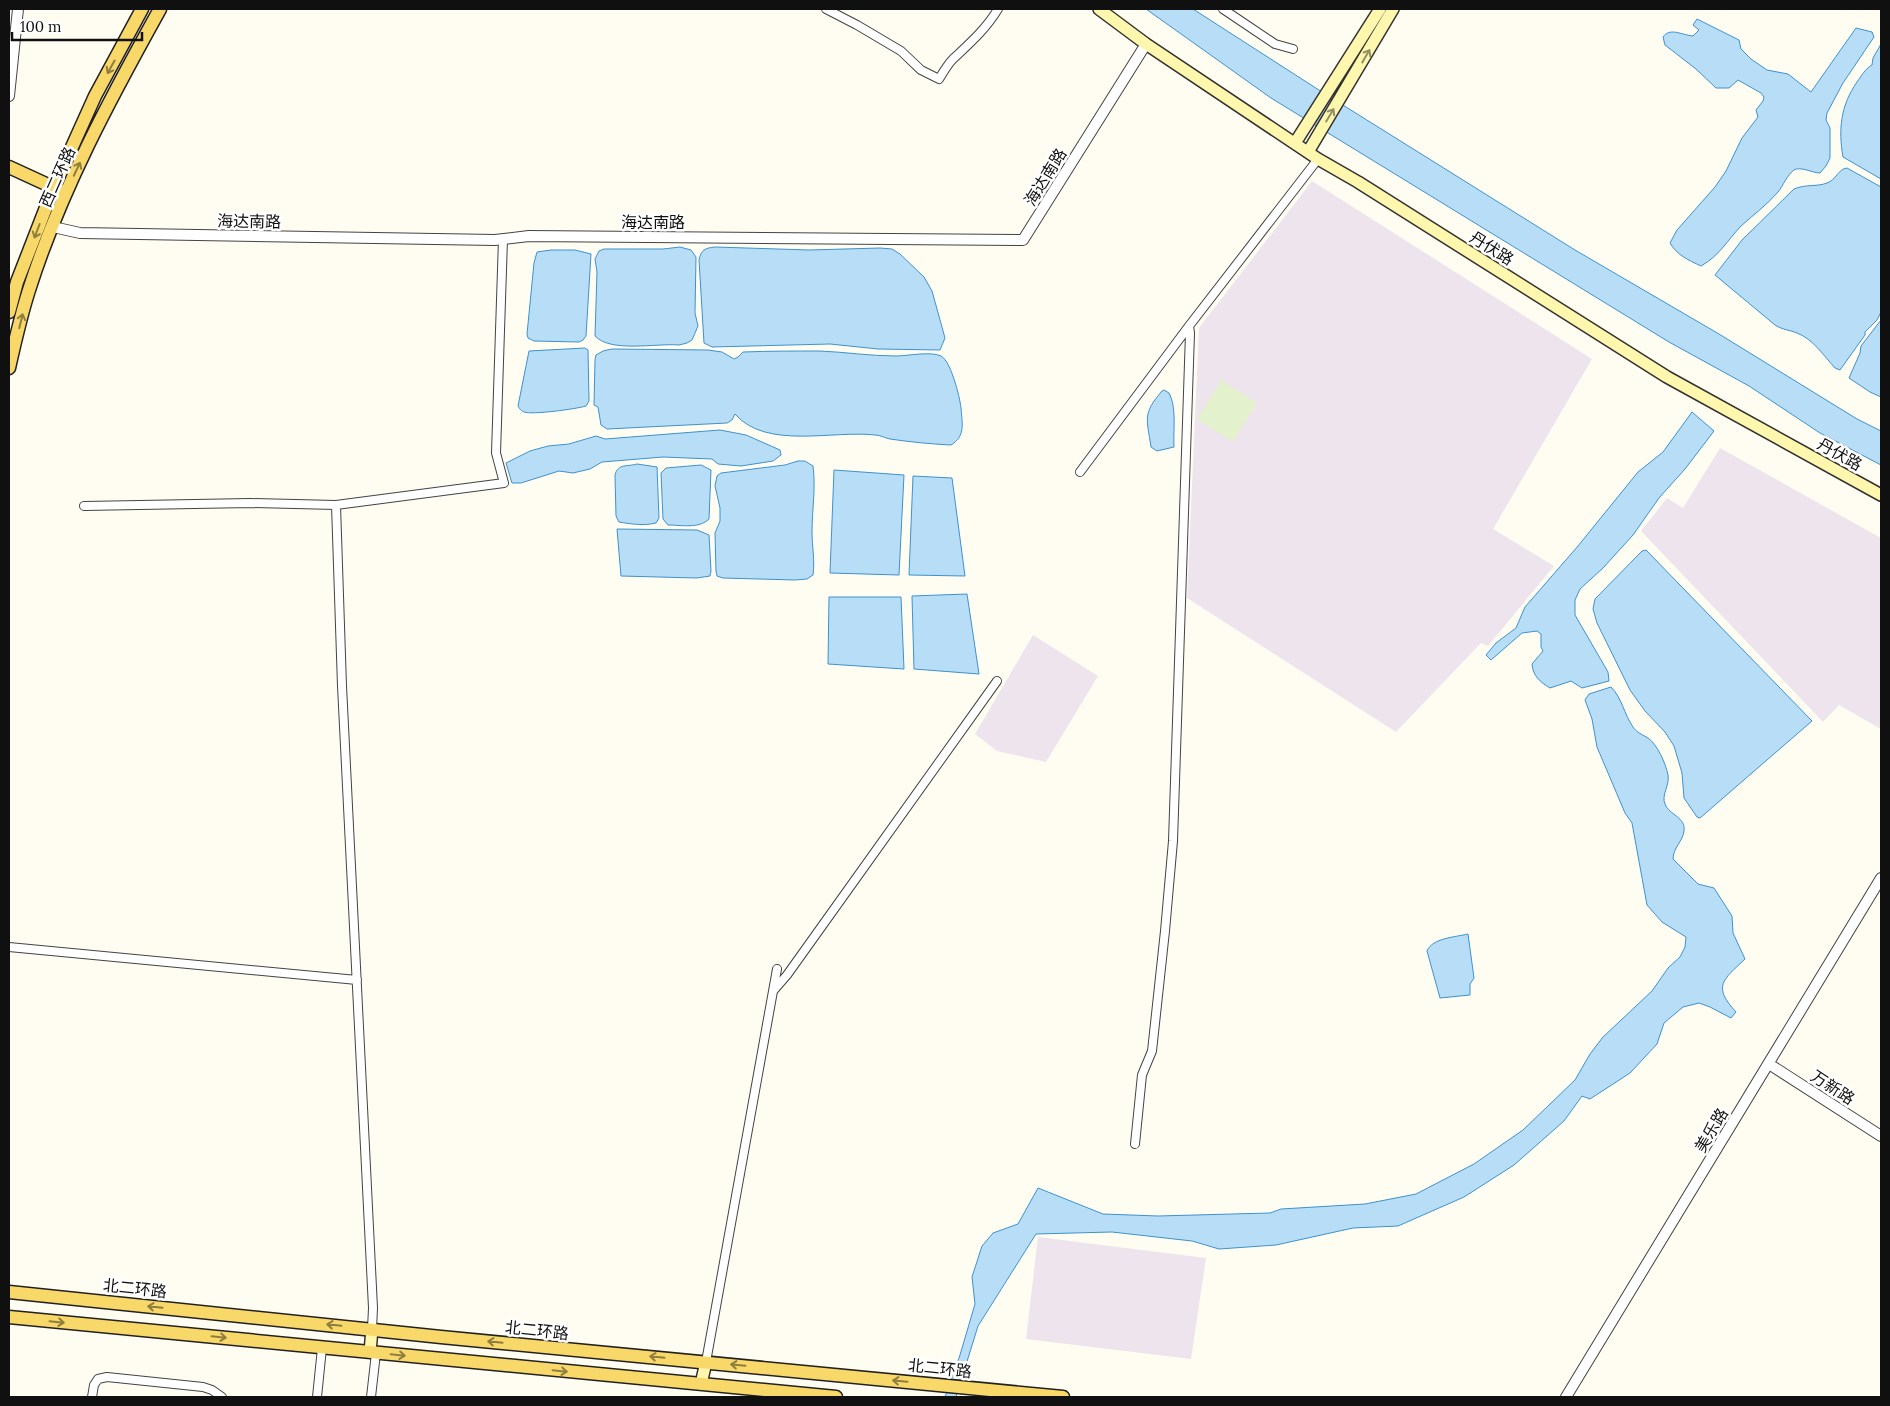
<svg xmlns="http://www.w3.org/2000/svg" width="1890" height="1406" font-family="Lora,'Noto Sans SC',serif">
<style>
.industrial{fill:#ede4ee}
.pitch{fill:#e4f1cd}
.water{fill:#b7def6;stroke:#3d92ce}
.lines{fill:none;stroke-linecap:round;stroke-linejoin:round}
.minor-casing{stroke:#434343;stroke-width:10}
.tertiary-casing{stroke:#434343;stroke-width:12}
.secondary-casing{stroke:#323232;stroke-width:14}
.primary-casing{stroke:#212121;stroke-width:15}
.minor{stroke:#fff;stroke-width:8}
.tertiary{stroke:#fff;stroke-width:10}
.secondary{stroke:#fff7ad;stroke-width:11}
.primary{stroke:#f8d869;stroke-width:12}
.oneway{stroke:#938f66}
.oneway2{stroke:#907e41}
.labels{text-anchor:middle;stroke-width:5;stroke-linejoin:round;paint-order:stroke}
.street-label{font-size:16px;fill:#101010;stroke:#fff}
</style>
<rect width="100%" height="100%" fill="#fffdf2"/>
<path class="industrial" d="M1312 181 1592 359 1493 529 1554 566 1488 646 1481 643 1396 732 1187 598 1199 328Z
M1720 448 1881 538V729L1839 705 1823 722 1641 531 1667 498 1683 508Z
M1033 635 1098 676 1046 762 997 751 975 734Z
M1038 1237 1206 1258 1191 1359 1026 1339Z"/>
<path class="pitch" d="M1221 380 1257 403 1233 442 1197 419Z"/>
<path class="water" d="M1146 9H1193L1322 92 1575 250 1719 334 1857 419 1881 431V465L1820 433 1749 386 1669 342 1271 98Z
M1697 19 1739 40 1741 49 1751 59 1767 70 1788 74 1811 92 1856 28 1872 32 1874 37 1843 83 1827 113 1826 120 1830 128V158L1826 166 1820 173C1813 173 1800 166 1794 170 1787 175 1783 186 1778 192 1767 205 1753 215 1741 226 1727 241 1719 256 1701 266 1688 260 1677 255 1670 243L1677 230 1715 187 1726 171 1742 138 1758 117 1756 110 1763 101 1764 97 1761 93 1738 80 1729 88H1716L1696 69 1665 45 1663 37C1670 27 1682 35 1693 36L1699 30 1693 25Z
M1881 44V179L1843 157C1838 129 1841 105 1857 82 1862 75 1865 69 1872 65L1873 58Z
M1847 168 1881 187V312L1877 320 1865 332V335L1840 370 1835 368C1824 356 1813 339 1797 333 1790 330 1783 330 1775 325L1715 275 1742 240 1794 189C1805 184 1817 187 1827 183 1836 180 1838 169 1847 168Z
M680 247 691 250 696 257 695 313 698 326 692 340 687 343 679 345C656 343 611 353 595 336L597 272 595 259 599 251 604 249H663Z
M715 247 809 250 880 248 892 249 900 254 924 277 932 291 945 338 940 350 878 349 830 344 712 347 704 343 699 260C701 250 705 248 715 247Z
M551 250H575L591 254 586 336 583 340 579 342 534 341 528 338 527 334 534 263 537 252Z
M1881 320V397L1870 392 1849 378 1860 353 1861 346Z
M585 348 588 350 589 401 586 406C576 409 532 415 524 412 520 410 520 409 518 406L529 351Z
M612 349 708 350 722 352 734 359 738 357 743 352C769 351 794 351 820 351 845 352 870 356 896 356 907 356 931 351 941 356 951 361 960 398 961 408 962 423 966 436 951 445 931 444 910 442 890 439 885 438 880 435 875 435 833 430 766 450 735 414L732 420 727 423 607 429 601 425 598 407 594 405 595 360 596 355 603 351Z
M1164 390 1169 393C1177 408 1173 429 1174 447L1157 451 1151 447C1147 419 1142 414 1162 391Z
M1692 412 1714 431 1685 469 1659 498 1633 535 1603 568 1580 589 1575 600V615L1608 672 1609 681 1582 688 1571 681 1550 688C1540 682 1533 676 1532 664L1543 651 1541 647V634L1537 631 1522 633 1491 660 1486 655 1496 643 1516 628 1525 607 1578 546 1638 472 1663 452Z
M720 430 746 435 780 450 781 455 773 461 741 466 718 464 712 459 663 457 602 462 590 469 573 473 559 471 521 483H512L506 463 530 451 548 446 569 444 596 436 605 439Z
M798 461H805L813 466C816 488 812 509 812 532 812 546 815 560 813 575L807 579 795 580 723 578 717 576 716 571 715 533 720 521V508L715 486 717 476 721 473 785 465Z
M637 464 657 467 659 518 656 523C644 526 631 524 619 522L616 516 615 475C618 463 627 467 637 464Z
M701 465 711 470 709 519C699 529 682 525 668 525L663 519 661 473 666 468Z
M834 470 904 475 899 575 830 573Z
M913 476 952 478 965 576 909 575Z
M617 529 697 530 709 535 711 571 710 576 697 578 621 576Z
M1646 550 1812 721 1700 818 1697 817 1684 798 1682 773 1674 746 1665 732 1645 711 1630 690 1597 623 1593 609 1595 599 1642 551Z
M967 594 979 674 914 669 912 596Z
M829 597H901L904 669 828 664Z
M1611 687C1622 698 1624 714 1633 727 1636 732 1643 735 1648 738 1657 744 1666 764 1668 775 1670 785 1661 795 1665 804 1669 815 1686 817 1684 831 1683 841 1673 848 1673 859L1698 884 1714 888 1732 916 1733 933 1745 959C1723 980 1712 986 1736 1012L1731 1018 1710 1007 1699 1003 1683 1007 1664 1023 1657 1044 1630 1073 1590 1099 1582 1096 1564 1121 1514 1165 1464 1197 1398 1226 1353 1228 1276 1245 1219 1249 1192 1241 1112 1232 1036 1234 978 1326 956 1397H945L960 1355 975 1304 972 1277 982 1246 993 1233 1018 1224 1038 1188 1103 1214 1158 1216 1270 1213 1281 1209 1365 1204 1416 1194 1474 1164 1523 1130 1575 1080 1590 1054 1603 1037 1652 991 1668 968 1680 957 1685 947 1686 937 1662 922 1647 905 1632 823 1625 813 1597 747 1592 719 1585 700 1589 694Z
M1468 934 1474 978 1470 984V995L1440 998 1427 951C1432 938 1456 937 1468 934Z"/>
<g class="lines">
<g class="minor-casing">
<path id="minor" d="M826 9 857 25 901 51 921 70 939 79C943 73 947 65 953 59 970 43 986 29 998 9
M1223 9 1275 44 1293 49
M1080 472 1189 326 1318 159
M336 505 342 686 373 1308 372 1329
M84 506 250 503 336 505 504 483 496 453 503 239
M9 947 357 980
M774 990 787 975 997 681
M1135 1144 1142 1075 1152 1051 1165 931 1173 841 1190 333 1189 326
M706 1362 777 969
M92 1397 94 1385 98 1379 107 1377 203 1387 212 1390 222 1397
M317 1397 322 1348
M371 1397 376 1353"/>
</g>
<g class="tertiary-casing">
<path id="tertiary" d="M9 96 18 9
M53 227 80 233 495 240 529 236 1023 240 1146 44
M1769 1064 1881 1136
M1566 1397 1881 878"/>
</g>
<g class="secondary-casing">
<path id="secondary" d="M1099 9 1146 44 1318 159 1358 182 1667 377 1881 495
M1295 143 1380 9
M1308 152 1393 9
M370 1352 372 1329
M701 1384 706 1362"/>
</g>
<g class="primary-casing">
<path id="primary" d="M9 167 59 190
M9 312 17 282 54 187 95 96 142 9
M9 368C15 341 21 314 30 287 61 190 110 99 160 9
M9 1292 441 1337 1063 1397
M9 1317 836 1397"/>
</g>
<use href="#minor" class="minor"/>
<use href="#tertiary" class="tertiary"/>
<use href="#secondary" class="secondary"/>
<use href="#primary" class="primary"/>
</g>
<defs><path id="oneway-shaft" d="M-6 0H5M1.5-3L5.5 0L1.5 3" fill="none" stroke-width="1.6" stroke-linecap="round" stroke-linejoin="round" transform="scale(1.25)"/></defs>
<g class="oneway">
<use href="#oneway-shaft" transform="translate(1366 56) rotate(-60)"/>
<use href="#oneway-shaft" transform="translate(1330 115) rotate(-59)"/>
</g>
<g class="oneway2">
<use href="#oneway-shaft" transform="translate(111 67) rotate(119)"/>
<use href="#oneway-shaft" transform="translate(77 169) rotate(-65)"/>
<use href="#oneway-shaft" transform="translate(37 231) rotate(111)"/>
<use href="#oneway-shaft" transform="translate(21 321) rotate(-76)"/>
<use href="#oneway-shaft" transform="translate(155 1307) rotate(-174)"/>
<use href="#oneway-shaft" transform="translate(57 1322) rotate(6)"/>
<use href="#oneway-shaft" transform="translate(334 1325) rotate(-174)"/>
<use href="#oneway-shaft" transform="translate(219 1337) rotate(6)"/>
<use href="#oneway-shaft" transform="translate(495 1342) rotate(-174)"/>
<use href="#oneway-shaft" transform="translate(398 1355) rotate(6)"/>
<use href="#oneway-shaft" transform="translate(657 1357) rotate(-174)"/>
<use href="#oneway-shaft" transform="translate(738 1365) rotate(-175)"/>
<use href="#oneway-shaft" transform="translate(560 1371) rotate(6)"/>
<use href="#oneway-shaft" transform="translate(900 1381) rotate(-175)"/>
</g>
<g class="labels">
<g class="street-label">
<text transform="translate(57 177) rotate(-66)" y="6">西二环路</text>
<text transform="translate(1045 177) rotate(-58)" y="6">海达南路</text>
<text transform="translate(249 221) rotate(1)" y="6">海达南路</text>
<text x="653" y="228">海达南路</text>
<text transform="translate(1492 248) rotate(32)" y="6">丹伏路</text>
<text transform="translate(1840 454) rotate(29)" y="6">丹伏路</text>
<text transform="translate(1833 1087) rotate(33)" y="6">万新路</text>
<text transform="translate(1711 1130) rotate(-59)" y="6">美乐路</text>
<text transform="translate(135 1288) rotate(6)" y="6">北二环路</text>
<text transform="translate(537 1330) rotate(6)" y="6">北二环路</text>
<text transform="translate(940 1368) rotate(6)" y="6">北二环路</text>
</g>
</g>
<rect width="1890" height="1406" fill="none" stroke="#101010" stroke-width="20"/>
<path d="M12 32v8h130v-8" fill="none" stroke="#101010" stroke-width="2.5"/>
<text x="20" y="32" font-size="15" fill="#101010" stroke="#ffffff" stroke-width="4" paint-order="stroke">100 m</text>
</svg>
